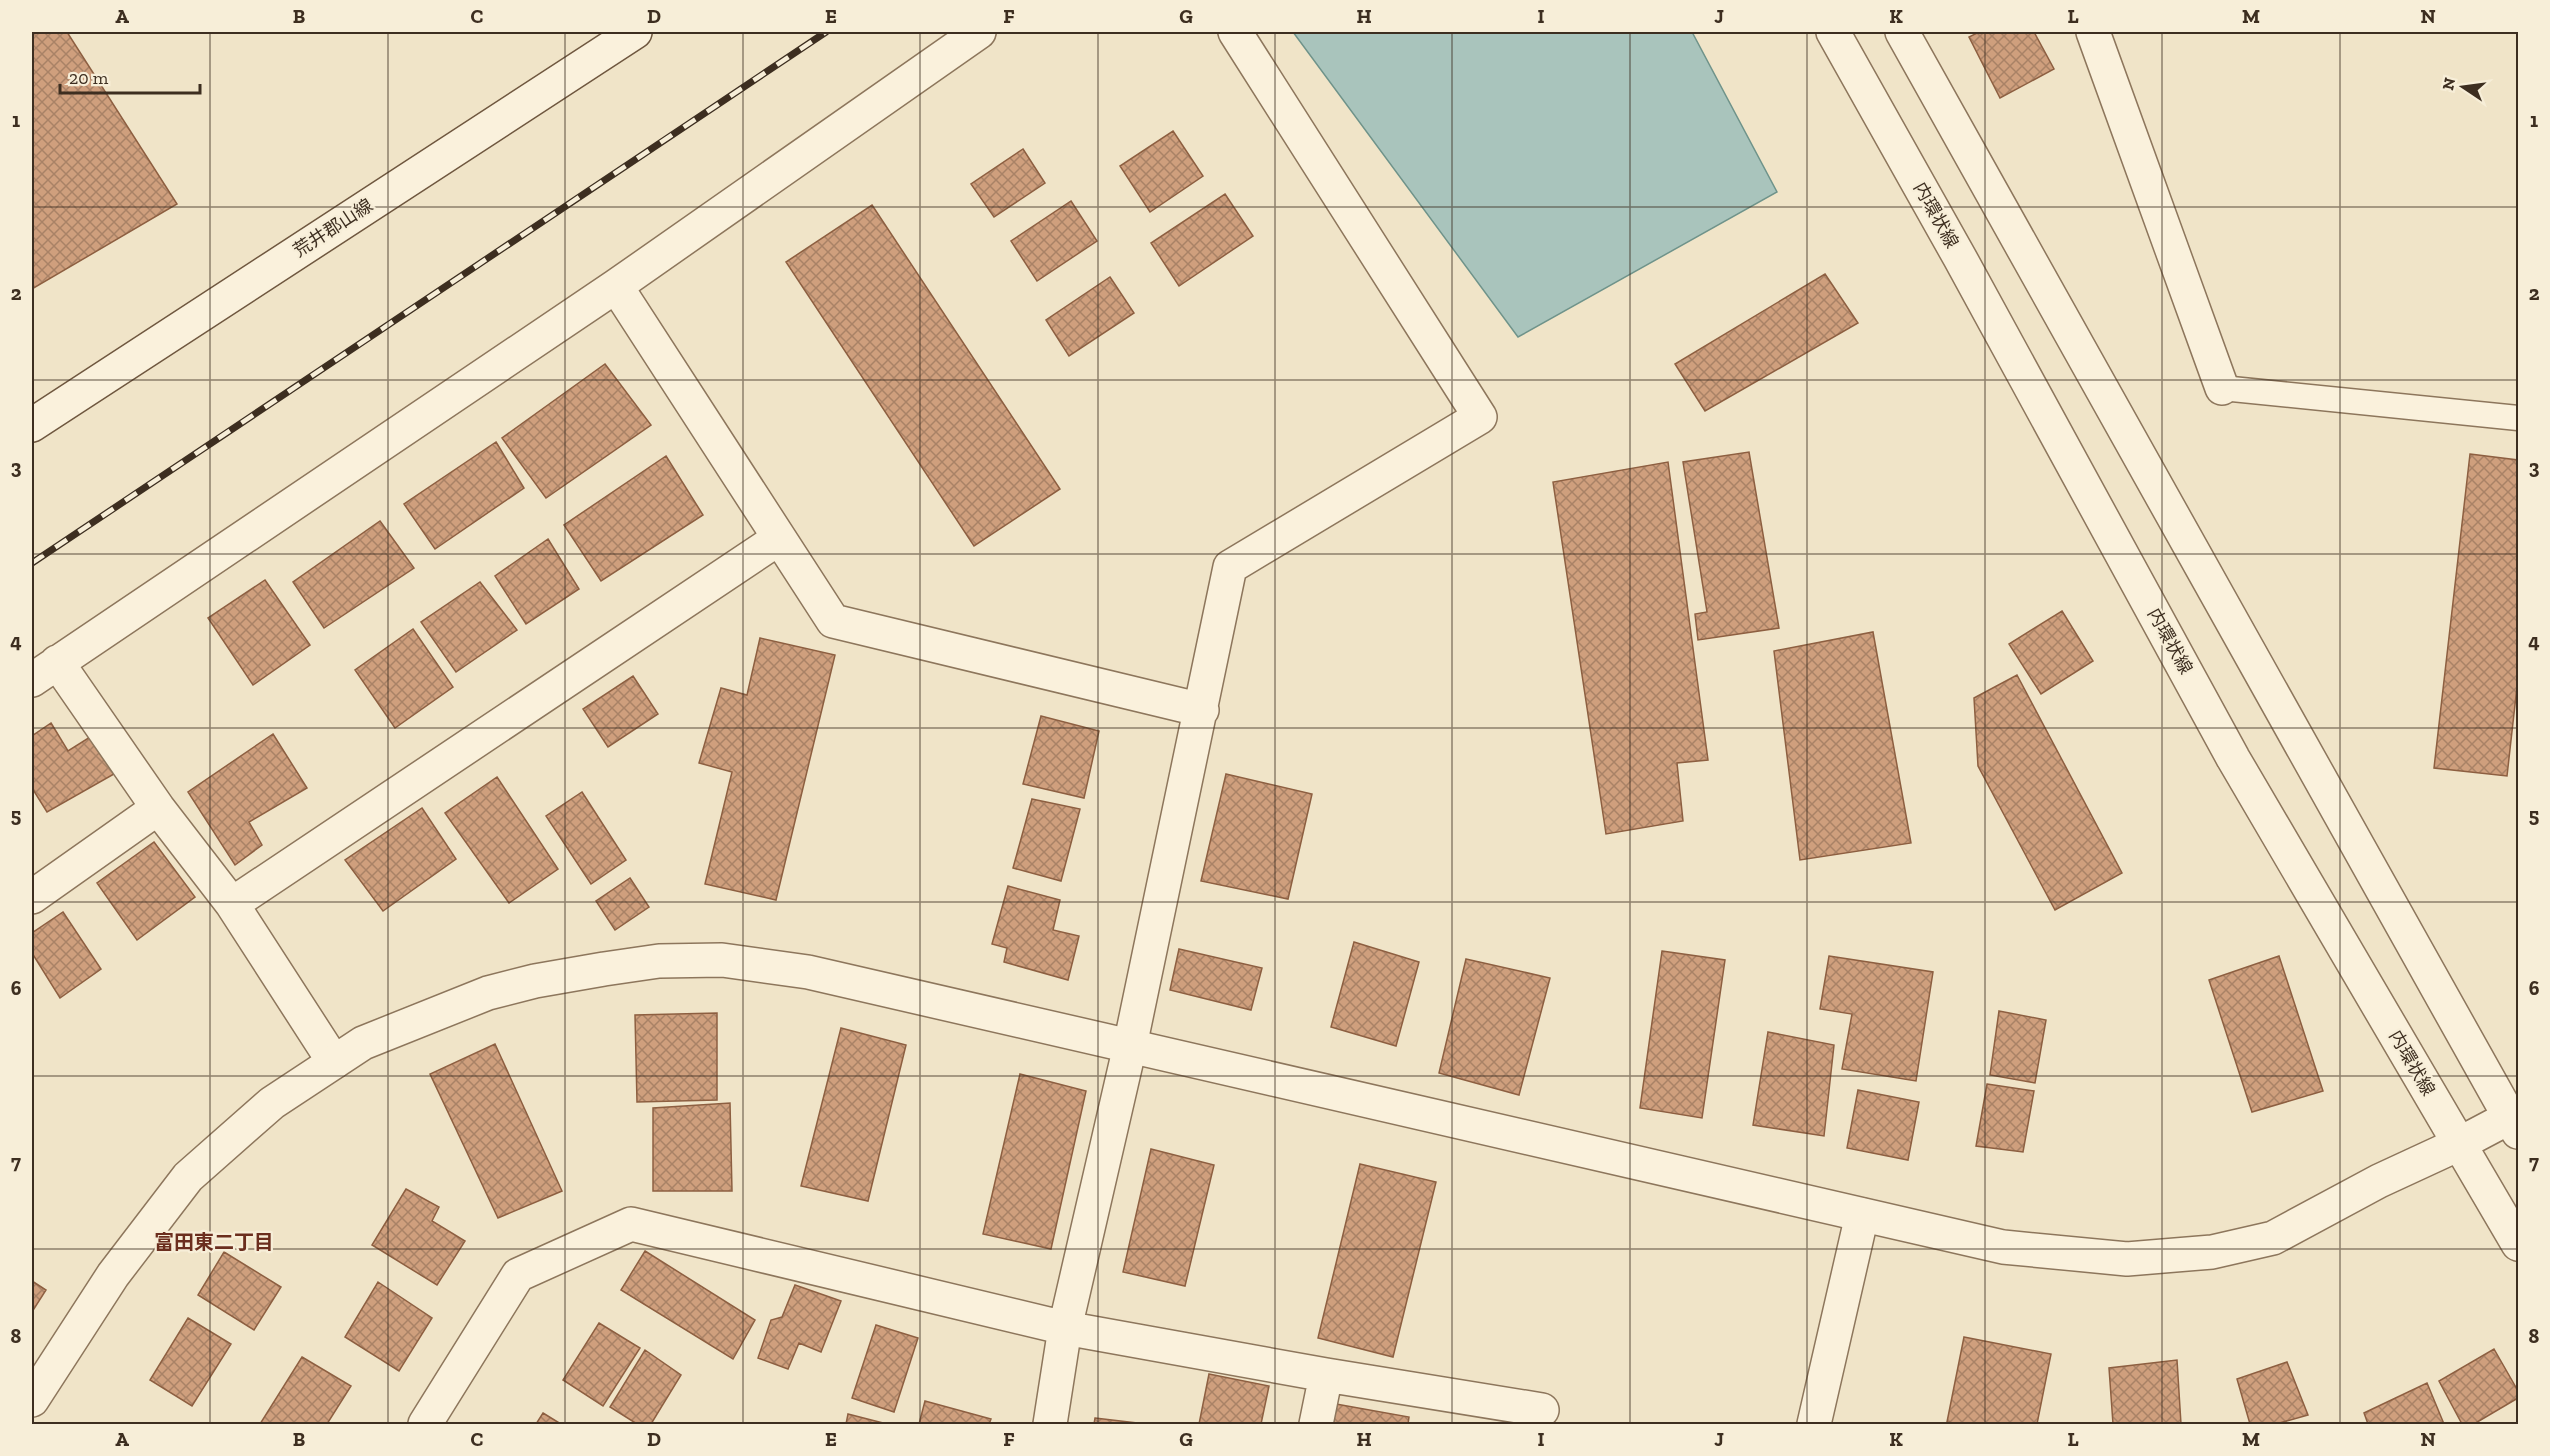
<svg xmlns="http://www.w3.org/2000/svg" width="2550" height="1456" font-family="'Zilla Slab','Noto Sans JP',serif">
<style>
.water{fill:#a9c4bc;stroke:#6f938a;stroke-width:1.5}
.building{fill:url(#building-cross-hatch);stroke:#8d5f41;stroke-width:1.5}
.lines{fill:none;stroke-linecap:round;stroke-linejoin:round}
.service-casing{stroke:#8d765c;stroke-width:27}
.minor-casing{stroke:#8d765c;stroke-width:36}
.tertiary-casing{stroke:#8d765c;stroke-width:36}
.secondary-casing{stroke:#6f573f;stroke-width:36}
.service{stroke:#faf1dc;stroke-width:24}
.minor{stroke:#faf1dc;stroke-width:33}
.tertiary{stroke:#faf1dc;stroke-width:33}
.secondary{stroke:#faf1dc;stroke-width:33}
.rail-casing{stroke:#3d2e20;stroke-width:7}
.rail{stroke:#f7eed8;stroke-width:4.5;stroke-dasharray:14;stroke-linecap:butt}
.grid{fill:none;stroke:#3d2e20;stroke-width:1.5;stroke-opacity:0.55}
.labels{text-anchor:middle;stroke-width:4.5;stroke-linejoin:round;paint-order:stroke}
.street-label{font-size:18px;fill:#3d2e20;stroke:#f7eed8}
.neighbourhood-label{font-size:20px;font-weight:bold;fill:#6b2e1e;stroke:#f7eed8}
.neatline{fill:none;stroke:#3d2e20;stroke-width:2}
.grid-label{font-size:20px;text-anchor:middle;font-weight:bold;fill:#3d2e20}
</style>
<defs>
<pattern id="building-cross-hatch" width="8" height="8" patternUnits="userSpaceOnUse" patternTransform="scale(1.5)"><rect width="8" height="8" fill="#cf9f7d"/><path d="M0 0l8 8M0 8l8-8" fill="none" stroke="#a98266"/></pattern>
</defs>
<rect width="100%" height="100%" fill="#f0e4c8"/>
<path class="water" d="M1293 32H1692L1777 192 1518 337Z"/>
<path class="building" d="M32 32H67L177 204 32 289Z
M1979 32H2034L2054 69 2000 98 1969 37Z
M1173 131 1203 176 1150 212 1120 166Z
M1023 149 1045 183 994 217 971 184Z
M1225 194 1253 236 1179 286 1151 243Z
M1071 201 1097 241 1037 281 1011 241Z
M872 205 1060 489 974 546 786 262Z
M1825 274 1858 323 1705 411 1675 364Z
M1110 277 1134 313 1069 356 1046 320Z
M605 364 651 425 546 498 502 438Z
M496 442 524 488 435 549 404 504Z
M1749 452 1779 628 1698 640 1695 614 1707 612 1683 462Z
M2470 454 2518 460V678L2507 776 2434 768Z
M666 456 703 515 601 581 564 525Z
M1668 462 1708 760 1677 763 1683 821 1606 834 1553 482Z
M380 521 414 568 324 628 293 582Z
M548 539 579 589 526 624 495 576Z
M265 580 310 645 253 685 208 618Z
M480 582 517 630 456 672 421 622Z
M2062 611 2093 661 2041 694 2009 644Z
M413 629 453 687 395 728 355 670Z
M1873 632 1911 843 1800 860 1774 651Z
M760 638 835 655 776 900 705 884 732 772 699 763 721 688 747 695Z
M2017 675 2122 873 2055 910 1978 766 1974 698Z
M633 676 658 714 608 747 583 709Z
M1041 716 1099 731 1084 798 1023 784Z
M51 723 68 751 90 737 114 774 47 812 32 788V736Z
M273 734 307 788 249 822 262 845 235 865 188 792Z
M1226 774 1312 794 1288 899 1201 881Z
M497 777 558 869 509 903 445 813Z
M582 792 626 860 591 884 546 816Z
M1032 799 1080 809 1061 881 1013 868Z
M422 808 456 859 383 911 345 860Z
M154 842 195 897 137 940 97 883Z
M630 878 649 907 615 930 596 901Z
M1008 886 1060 900 1053 930 1079 936 1068 980 1004 962 1007 948 992 944Z
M63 912 101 969 60 998 32 953V933Z
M1354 942 1419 962 1396 1046 1331 1027Z
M1179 949 1262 968 1251 1010 1170 990Z
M1662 951 1725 960 1702 1118 1640 1108Z
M1829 956 1933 972 1916 1081 1842 1069 1852 1014 1820 1009Z
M2279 956 2323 1091 2252 1112 2209 980Z
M1466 959 1550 978 1519 1095 1439 1073Z
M1999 1011 2046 1020 2035 1083 1990 1075Z
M717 1013V1100L637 1102 635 1015Z
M841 1028 906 1045 868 1201 801 1186Z
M1768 1032 1834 1045 1824 1136 1753 1125Z
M495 1044 562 1191 498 1218 430 1074Z
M1020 1074 1086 1091 1051 1249 983 1234Z
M1987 1084 2034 1091 2023 1152 1976 1146Z
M1858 1090 1919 1102 1908 1160 1847 1148Z
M730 1103 732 1191H653V1108Z
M1151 1149 1214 1165 1185 1286 1123 1272Z
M1360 1164 1436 1182 1393 1357 1318 1338Z
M406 1189 439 1207 432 1221 465 1241 437 1285 372 1245Z
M645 1251 755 1320 733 1359 621 1290Z
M224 1252 281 1287 254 1330 198 1295Z
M32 1281 46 1290 32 1312Z
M378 1282 432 1318 399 1371 345 1337Z
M795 1285 841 1301 821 1352 799 1343 788 1369 758 1358 771 1320 782 1317Z
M188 1318 231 1344 192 1406 150 1380Z
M599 1323 640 1348 603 1406 563 1380Z
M876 1325 918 1338 894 1412 852 1398Z
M1964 1337 2051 1354 2037 1424H1960L1947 1422Z
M2494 1349 2518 1391V1398L2474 1424H2462L2439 1381Z
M645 1350 681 1375 651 1424H637L610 1407Z
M302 1357 351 1386 327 1424H260Z
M2177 1360 2181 1424H2113L2109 1368Z
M2287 1362 2308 1415 2276 1424H2250L2237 1379Z
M1209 1374 1269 1386 1261 1424H1199Z
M2427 1383 2444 1424H2368L2364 1413Z
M925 1401 991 1419 989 1424H919Z
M1336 1404 1409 1417 1408 1424H1331Z
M543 1413 561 1424H536Z
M848 1414 887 1424H846Z
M1095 1418 1146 1424H1094Z"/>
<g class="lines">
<g class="service-casing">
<path id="service" d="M2222 388 2518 418"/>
</g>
<g class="minor-casing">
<path id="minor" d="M2093 32 2222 388
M616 286 833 621 1202 710
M57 662 158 808 232 904 334 1062
M32 680 616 286 979 32
M32 897 158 808
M232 904 778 539
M425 1424 518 1275 631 1224 1065 1328 1326 1375 1542 1410
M1050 1424 1065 1328 1130 1046 1230 567 1480 417 1235 32
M1316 1424 1326 1375
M1814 1424 1862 1215"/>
</g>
<g class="tertiary-casing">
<path id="tertiary" d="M1833 32 1960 258 2233 758 2518 1244
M1902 32 2518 1132
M32 1400 113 1275 188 1177 272 1103 363 1043 488 993 535 981 604 969 659 961 722 960 808 972 2003 1247 2127 1259 2212 1252 2273 1238 2379 1181 2459 1144 2510 1117"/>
</g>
<g class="secondary-casing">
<path id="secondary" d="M32 425 635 32"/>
</g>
<use href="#service" class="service"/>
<use href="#minor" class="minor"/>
<use href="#tertiary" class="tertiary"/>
<use href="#secondary" class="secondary"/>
<g class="rail-casing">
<path id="rail" d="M32 563 826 32"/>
</g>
<use href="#rail" class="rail"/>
</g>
<path class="grid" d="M210 32V1424M388 32V1424M565 32V1424M743 32V1424M920 32V1424M1098 32V1424M1275 32V1424M1452 32V1424M1630 32V1424M1807 32V1424M1985 32V1424M2162 32V1424M2340 32V1424M32 207H2518M32 380H2518M32 554H2518M32 728H2518M32 902H2518M32 1076H2518M32 1249H2518"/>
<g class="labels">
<g class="street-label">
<text transform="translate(1936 215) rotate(61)" y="6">内環状線</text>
<text transform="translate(333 228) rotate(-33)" y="6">荒井郡山線</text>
<text transform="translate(2170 641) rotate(61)" y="6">内環状線</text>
<text transform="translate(2412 1063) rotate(60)" y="6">内環状線</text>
</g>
<g class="neighbourhood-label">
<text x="214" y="1249">富田東二丁目</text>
</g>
</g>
<rect width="2550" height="1456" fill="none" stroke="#f7eed8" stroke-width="66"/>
<g transform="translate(2463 87) rotate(283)" stroke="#f7eed8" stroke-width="4.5" paint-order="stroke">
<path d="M0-4.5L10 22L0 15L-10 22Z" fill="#3d2e20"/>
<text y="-9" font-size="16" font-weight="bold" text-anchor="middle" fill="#3d2e20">N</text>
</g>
<path d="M60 84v9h140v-9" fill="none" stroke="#3d2e20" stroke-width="3"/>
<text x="69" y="84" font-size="18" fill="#3d2e20" stroke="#f7eed8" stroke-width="4.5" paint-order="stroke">20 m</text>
<rect x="33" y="33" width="2484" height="1390" class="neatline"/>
<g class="grid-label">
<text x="122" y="23">A</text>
<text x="299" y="23">B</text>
<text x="477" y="23">C</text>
<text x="654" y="23">D</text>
<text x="831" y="23">E</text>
<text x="1009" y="23">F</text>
<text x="1186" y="23">G</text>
<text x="1364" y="23">H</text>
<text x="1541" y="23">I</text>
<text x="1719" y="23">J</text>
<text x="1896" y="23">K</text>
<text x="2073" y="23">L</text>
<text x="2251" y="23">M</text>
<text x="2428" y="23">N</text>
<text x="16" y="127">1</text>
<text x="2534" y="127">1</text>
<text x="16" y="300">2</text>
<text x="2534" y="300">2</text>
<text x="16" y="474">3</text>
<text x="2534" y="474">3</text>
<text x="16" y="648">4</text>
<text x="2534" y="648">4</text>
<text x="16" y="822">5</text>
<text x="2534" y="822">5</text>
<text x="16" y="995">6</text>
<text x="2534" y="995">6</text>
<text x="16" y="1169">7</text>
<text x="2534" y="1169">7</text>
<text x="16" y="1343">8</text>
<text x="2534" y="1343">8</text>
<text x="122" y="1446">A</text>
<text x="299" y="1446">B</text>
<text x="477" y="1446">C</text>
<text x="654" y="1446">D</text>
<text x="831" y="1446">E</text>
<text x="1009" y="1446">F</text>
<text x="1186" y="1446">G</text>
<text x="1364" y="1446">H</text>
<text x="1541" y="1446">I</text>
<text x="1719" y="1446">J</text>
<text x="1896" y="1446">K</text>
<text x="2073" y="1446">L</text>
<text x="2251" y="1446">M</text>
<text x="2428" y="1446">N</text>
</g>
</svg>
